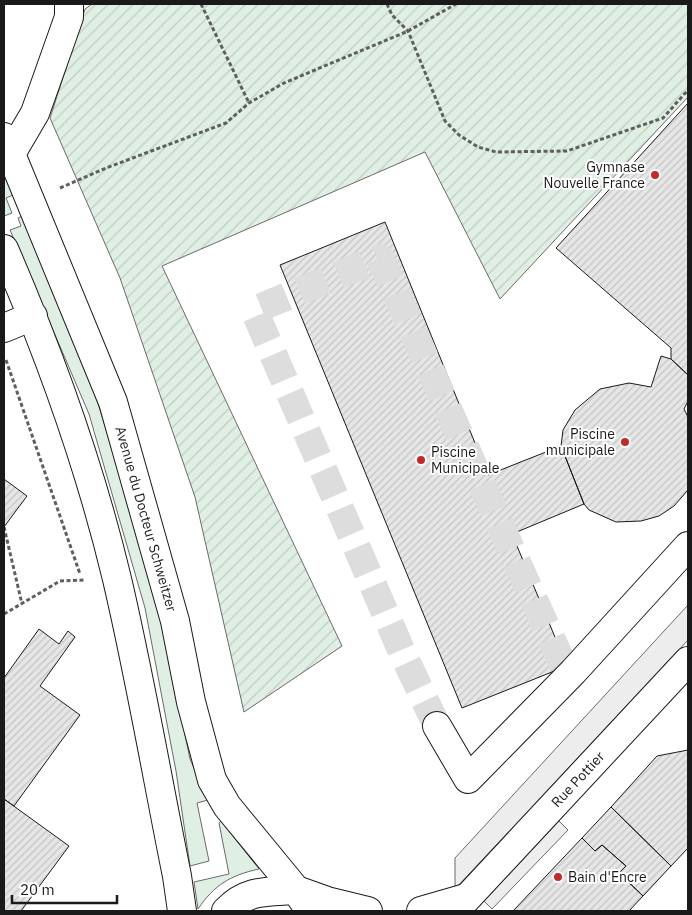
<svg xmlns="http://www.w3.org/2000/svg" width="692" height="915" font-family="'IBM Plex Sans',sans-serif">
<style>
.green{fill:#e0efe3;stroke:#6a6a6a}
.garden{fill:url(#garden-furrows);stroke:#6a6a6a}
.parking{fill:#ededed;stroke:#6a6a6a}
.building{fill:url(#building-hatch);stroke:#1a1a1a}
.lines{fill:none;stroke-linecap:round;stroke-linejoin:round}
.minor-tunnel{stroke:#ddd;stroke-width:28;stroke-dasharray:28 14;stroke-linecap:butt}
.minor-casing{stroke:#1a1a1a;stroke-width:30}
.major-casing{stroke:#1a1a1a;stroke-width:30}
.path{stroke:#5f5f5f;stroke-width:3;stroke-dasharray:4 2.5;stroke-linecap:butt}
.minor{stroke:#fff;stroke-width:28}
.major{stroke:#fff;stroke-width:28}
.poi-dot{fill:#c62828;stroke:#fff;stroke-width:2}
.labels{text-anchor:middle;stroke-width:4;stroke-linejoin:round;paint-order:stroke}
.poi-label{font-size:14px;fill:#1a1a1a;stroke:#fff;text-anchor:end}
.street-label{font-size:14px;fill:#1a1a1a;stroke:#fff}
</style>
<defs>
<pattern id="garden-furrows" width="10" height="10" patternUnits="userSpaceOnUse" patternTransform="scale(1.25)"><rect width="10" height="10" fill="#e0efe3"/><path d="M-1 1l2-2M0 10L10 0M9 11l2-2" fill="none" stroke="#c0ccc2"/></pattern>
<pattern id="building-hatch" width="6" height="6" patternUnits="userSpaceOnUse" patternTransform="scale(1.25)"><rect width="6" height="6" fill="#e6e6e6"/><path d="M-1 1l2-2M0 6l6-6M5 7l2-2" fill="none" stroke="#c5c5c5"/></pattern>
</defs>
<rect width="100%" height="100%" fill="#fff"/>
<path class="green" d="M4 159 18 193 6 198 12 213 4 216Z
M27 214 94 390 157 599 190 759 208 800 197 803 209 861 190 866 176 771 145 608 89 414 10 230 21 226 18 218Z
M221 821 259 869C231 875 214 885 198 909L194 882 229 874 219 823Z"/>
<path class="garden" d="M92 4H688V97L500 299 425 152 162 266 342 646 244 712 195 497 120 278 50 118 85 9Z"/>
<path class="parking" d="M688 605V640L455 889V858Z
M559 821 568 830 492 909 484 901Z"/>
<path class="building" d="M688 103V375L671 359V348L556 248Z
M385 222 488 475 561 446 584 504 512 534 567 666 462 708 280 265Z
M661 356 671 359 688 375V401L684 409 688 417V490L674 506 659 516 641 521 616 522 589 510 584 504 561 446 563 430 575 410 600 389 629 383 651 387Z
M4 479 27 496 4 527Z
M39 629 59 644 68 631 75 637 40 686 80 715 14 806 4 799V678Z
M688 750V848L671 866 611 807 657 756Z
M4 799 69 846 21 911H4Z
M611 807 671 866 643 896 619 873 626 866 602 845 595 851 582 838Z
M582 838 595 851 602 845 626 866 619 873 643 896 629 911H513Z"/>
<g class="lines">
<path class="minor-tunnel" d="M437 726 402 652 254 310 380 258 566 671"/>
<g class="minor-casing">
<g id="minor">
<path d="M11 154 35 113 69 17V4"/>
<path d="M4 328 33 316"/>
<path d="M437 726 468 779 573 672 688 546"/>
<path d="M296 890 327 901 368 911"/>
<path d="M421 911 466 898"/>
<path id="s1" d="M455 911 688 661"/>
</g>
</g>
<g class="major-casing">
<g id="major">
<path id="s2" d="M4 137 113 402 175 621 191 702 212 780 227 806 296 890"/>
<path d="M4 249C50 355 90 466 117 579 140 677 157 777 177 876L182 911"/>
<path d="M226 911C247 889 267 892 296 890L310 911"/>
</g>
</g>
<path class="path" d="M201 4 249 103
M387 4 392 15 408 31 445 121 459 135 478 147 496 152 567 151 663 118 688 90
M60 188 106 168 226 123 249 103 284 83 408 31 456 4
M6 360 80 574
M4 527 22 604
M4 614 60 581 84 580"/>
<use href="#minor" class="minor"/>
<use href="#major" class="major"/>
</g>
<g class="poi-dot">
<circle cx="655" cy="175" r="5"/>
<circle cx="625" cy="442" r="5"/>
<circle cx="421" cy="460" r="5"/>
<circle cx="558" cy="877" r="5"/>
</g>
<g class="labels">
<g class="poi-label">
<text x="645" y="172">Gymnase<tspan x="645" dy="16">Nouvelle France</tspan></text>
<text x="615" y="439">Piscine<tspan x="615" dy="16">municipale</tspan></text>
<text x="431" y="457" text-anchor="start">Piscine<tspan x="431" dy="16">Municipale</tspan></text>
<text x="568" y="882" text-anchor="start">Bain d'Encre</text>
</g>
<g class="street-label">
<text dy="5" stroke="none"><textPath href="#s2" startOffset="408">Avenue du Docteur Schweitzer</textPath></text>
<text dy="5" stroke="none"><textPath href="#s1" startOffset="180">Rue Pottier</textPath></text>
</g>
</g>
<rect width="692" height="915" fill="none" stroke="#1a1a1a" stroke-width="10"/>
<path d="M12 895v8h105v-8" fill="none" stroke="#1a1a1a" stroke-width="2.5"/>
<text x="20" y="895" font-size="15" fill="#1a1a1a" stroke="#ffffff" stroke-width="4" paint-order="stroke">20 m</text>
</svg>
